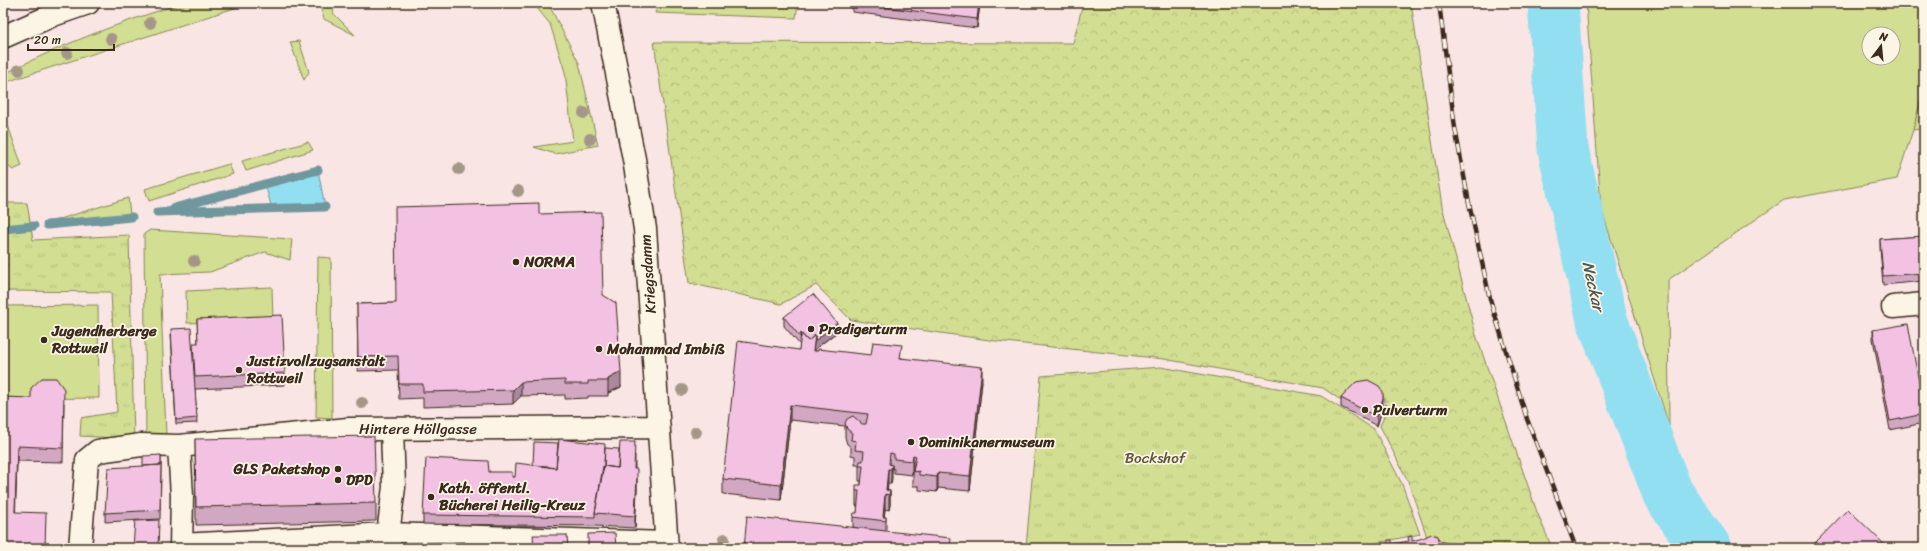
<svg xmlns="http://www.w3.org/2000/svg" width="1927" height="551" font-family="Sriracha,sans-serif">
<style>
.green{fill:#d2de91;stroke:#868458;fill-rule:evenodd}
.forest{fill:url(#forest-crowns);stroke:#868458}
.park{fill:url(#park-tufts);stroke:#868458}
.water{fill:#92dff1;stroke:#6f979d}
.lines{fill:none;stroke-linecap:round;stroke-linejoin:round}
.stream{stroke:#6f979d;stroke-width:9}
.river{stroke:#92dff1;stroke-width:51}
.minor-casing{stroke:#3b2a1e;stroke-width:25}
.minor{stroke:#fcf5e5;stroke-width:22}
.rail-casing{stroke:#3b2a1e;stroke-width:4.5}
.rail{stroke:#fcf5e5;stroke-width:3;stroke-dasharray:9;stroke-linecap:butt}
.tree{fill:#a59787}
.wall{fill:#d1a7c2;stroke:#3b2a1e}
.shaded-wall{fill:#aa889e;stroke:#3b2a1e}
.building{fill:#f3c2e2;stroke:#3b2a1e}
.poi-dot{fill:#3b2a1e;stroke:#fcf5e5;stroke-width:1.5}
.labels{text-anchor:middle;stroke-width:3.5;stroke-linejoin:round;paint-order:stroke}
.poi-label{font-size:15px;font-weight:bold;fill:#3b2a1e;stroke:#fcf5e5;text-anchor:start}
.street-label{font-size:15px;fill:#3b2a1e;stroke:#fcf5e5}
.park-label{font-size:15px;fill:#61573b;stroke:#fcf5e5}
.water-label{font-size:16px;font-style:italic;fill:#515753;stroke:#fcf5e5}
</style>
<defs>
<pattern id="forest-crowns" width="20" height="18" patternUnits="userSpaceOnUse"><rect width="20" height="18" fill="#d2de91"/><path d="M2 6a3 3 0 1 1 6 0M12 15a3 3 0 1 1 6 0" fill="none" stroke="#b5bf7d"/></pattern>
<pattern id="park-tufts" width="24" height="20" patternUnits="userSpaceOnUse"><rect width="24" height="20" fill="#d2de91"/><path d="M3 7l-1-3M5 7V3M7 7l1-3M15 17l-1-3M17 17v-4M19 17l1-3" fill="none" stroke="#b5bf7d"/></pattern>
</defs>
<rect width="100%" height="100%" fill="#f9e6e4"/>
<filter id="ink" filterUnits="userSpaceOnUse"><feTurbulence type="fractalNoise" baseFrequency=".025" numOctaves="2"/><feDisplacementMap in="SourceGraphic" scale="8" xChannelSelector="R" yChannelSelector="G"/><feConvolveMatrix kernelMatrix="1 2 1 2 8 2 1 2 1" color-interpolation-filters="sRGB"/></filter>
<g filter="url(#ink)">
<path class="green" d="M183 3H250L3 83 4 74C62 44 121 22 183 3Z
M319 3H335L333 13 355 35 324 19Z
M533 3H548L579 63 598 145 555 154 534 147 573 141 565 72 550 24Z
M659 3H798L796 18 655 13Z
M1586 3H1924V87L1913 130 1897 179 1784 200 1668 280 1669 426 1601 207ZM1869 34H1893V58H1869Z
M299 41 309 72 304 80 290 42Z
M3 111 22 166 13 170 3 162Z
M308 142 313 150 246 171 242 161Z
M229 164 233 174 149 201 145 189Z
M128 198 130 214 47 223Z
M150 230 292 239 290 260 265 252 210 272 160 274 166 436 146 437 144 234Z
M318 257 331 258 332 418 316 417Z
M272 287 273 320 187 323 186 291Z
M98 305 99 398 3 399V306Z"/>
<path class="forest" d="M1083 3H1411L1442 206 1476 335 1537 512 1552 548H1461L1459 544 1428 540 1408 481 1380 426C1385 415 1388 407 1383 395L1342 401 1323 388 1164 359 996 341 851 320 816 285 781 304 689 283 654 42 1073 43Z
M1924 87V129L1913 130Z"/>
<path class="park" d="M3 203H27L33 240 129 235 134 439 80 436 81 418 117 412 111 292 3 291Z
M1161 367 1321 396 1374 429 1402 484 1420 534 1352 548H1026L1041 376Z"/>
<path class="water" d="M318 170 325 207 272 209 265 184Z"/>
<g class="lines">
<path class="stream" d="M174 208 318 170
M157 212 325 207
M47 225 132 217
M3 229 34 226"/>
<path class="river" d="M1553 3 1563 149 1602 320 1668 494 1706 548"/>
<g class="minor-casing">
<path id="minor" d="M603 3 634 159 645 229 667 548
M3 37 53 15 88 3
M1893 307 1924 304
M179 446 182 496 181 548
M181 545 388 534 666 543
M80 548 87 460 98 451 141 445 179 446 348 429 658 427
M389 548 388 534 394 487 392 430"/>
</g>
<use href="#minor" class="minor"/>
<g class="rail-casing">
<path id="rail" d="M1439 3 1455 128 1469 203 1490 299 1527 419 1576 548"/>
</g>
<use href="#rail" class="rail"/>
</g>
<g class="tree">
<circle cx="150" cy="23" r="6"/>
<circle cx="111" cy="39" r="6"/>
<circle cx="67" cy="53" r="6"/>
<circle cx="19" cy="70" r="6"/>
<circle cx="584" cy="113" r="6"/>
<circle cx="590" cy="139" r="6"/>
<circle cx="459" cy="169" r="6"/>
<circle cx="518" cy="191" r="6"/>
<circle cx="194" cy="261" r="6"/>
<circle cx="682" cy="390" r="6"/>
<circle cx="362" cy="403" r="6"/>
<circle cx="696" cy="432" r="6"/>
<circle cx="724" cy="539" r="6"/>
</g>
<path class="wall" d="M852 3H980L977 28 852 12Z
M539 214 603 295 621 387 608 393V396H588V398L565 399V395L521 396 513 404 423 407V398L399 399 398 370 358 371 357 304 396 303Z
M1924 236V281L1883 285 1880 248V239Z
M784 317 837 332 815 349V351L902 358 982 381 970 491 938 488 937 492 919 490V486H913V470L912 475 894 473V469L892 468 891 484H888L887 490 890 491V505L889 510 885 509 884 517H886V531L951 548 853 527V517L857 513 858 506H856V491L861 485V481H859V465H855V456L851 455V447L847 444 845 437V426L790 420 781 500 723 494V479L799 350 800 345 784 326Z
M197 319 285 373V385L195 389 197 423 176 424 171 333 193 351 198 343Z
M1873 330 1924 409V423L1890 430 1873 339Z
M3 397 64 403 63 462 17 461 15 512 46 528 3 548Z
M1341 398 1383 407 1377 426 1341 407Z
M195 439 376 503V521L196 525Z
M605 448 635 455V469L637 489 635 528 595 526 423 524V515L489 472 515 477 533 465Z
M161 455V470L160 519 105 522V513L143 466Z
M1922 457H1924V498L1922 466Z
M1815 543 1887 548H1815Z"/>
<path class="shaded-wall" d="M979 3H980L977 28V19Z
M837 323V332L815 349 813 365V351L815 335Z
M982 367V381L970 491V476Z
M621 372V387L608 393V379Z
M521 382V396L513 404V390Z
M1383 398V407L1377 426V417Z
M790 405V420L781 500V485Z
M17 446V461L15 527V512Z
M913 455V470L912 475V461Z
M892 465V479L891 484V469Z
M888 469V484L887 495 886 490Z
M938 473V488L937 492V477Z
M637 477V489L635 528V516Z
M890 491V505L889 510V495Z
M885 494V509L884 520 883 517Z"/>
<path class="building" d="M852 3H979L977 19Z
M539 203V214L601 212 603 295 616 303 621 372 608 379V381H588V384H565V380L521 382 513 390 423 392V384H399L398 356 358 357 357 304 396 303 395 207Z
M1924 236V273L1883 276 1880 239Z
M813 294 837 323 815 341V335L808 341 801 333V338L784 317Z
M282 315 285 373 195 377 193 343H198L197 319Z
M1908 324 1924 409V414L1890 421 1873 330Z
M191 328 197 418 176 420 171 329Z
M801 333 808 341 815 335 813 351H818V349L871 355 873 342 902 345 900 358 982 367 970 476 938 473 937 477 919 475V471L913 472 916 456 913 455 912 461 894 459V454L890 453 889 464 892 465 891 469H888L886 490 890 491 889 495 885 494 883 517H886V521L853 517 854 513H857L859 491H856V485H861L863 466H859L860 461H863L864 451 855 450 856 441 851 440 852 433 847 429 845 423 847 419 853 416 862 424H866L868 414 790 405 781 485 723 479 738 341 799 350Z
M42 378H56L64 389 63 448 17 446 15 512 46 513 45 548H3V397L31 398V388Z
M1368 380 1379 386 1383 392V398L1377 417 1341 398 1356 382Z
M374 436 376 503 196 507 195 439Z
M559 439 605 444 604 466 595 513V517L423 515 426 458 488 461 489 472H512V477H515L516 463 556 468Z
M534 442 558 443 556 468 548 467V466L533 465Z
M620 442H635L634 469H637V477L635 516 595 513 603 466 618 468Z
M605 448 619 449 618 468 604 466Z
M161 455V465L143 466V456Z
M1922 457H1924V489Z
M161 465 160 510 105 513 108 468Z
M1848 509 1887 547 1886 548H1821L1815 543Z
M747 516 951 538 950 548H744Z
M159 520 158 548H133L135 521Z
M615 533 616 548H588V534Z
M1431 534 1438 536 1439 540 1452 547 1456 545 1457 548H1371L1388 545V540H1392V544L1409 541 1408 537 1412 536V541L1423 538Z
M533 535H567L568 548H534Z
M465 542V548H400V543Z
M237 544V548H196V546Z"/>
</g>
<g class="poi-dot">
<circle cx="516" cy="262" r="4"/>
<circle cx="811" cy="329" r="4"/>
<circle cx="44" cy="340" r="4"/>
<circle cx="599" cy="349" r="4"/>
<circle cx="239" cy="370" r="4"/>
<circle cx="1365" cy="410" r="4"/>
<circle cx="911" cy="442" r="4"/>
<circle cx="338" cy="469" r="4"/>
<circle cx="338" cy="480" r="4"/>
<circle cx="431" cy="497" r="4"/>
</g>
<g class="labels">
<g class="poi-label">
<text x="524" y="267">NORMA</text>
<text x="819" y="334">Predigerturm</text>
<text x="52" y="336">Jugendherberge<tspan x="52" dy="17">Rottweil</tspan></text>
<text x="607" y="354">Mohammad Imbiß</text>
<text x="247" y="366">Justizvollzugsanstalt<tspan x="247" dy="17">Rottweil</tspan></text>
<text x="1373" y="415">Pulverturm</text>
<text x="919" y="447">Dominikanermuseum</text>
<text x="330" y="474" text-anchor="end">GLS Paketshop</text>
<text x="346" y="485">DPD</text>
<text x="439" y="493">Kath. öffentl.<tspan x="439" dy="17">Bücherei Heilig-Kreuz</tspan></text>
</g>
<g class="street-label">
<text transform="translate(648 274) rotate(-94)" y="5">Kriegsdamm</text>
<text x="418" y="434">Hintere Höllgasse</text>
</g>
<g class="park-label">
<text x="1155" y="463">Bockshof</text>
</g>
<g class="water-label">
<text transform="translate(1594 286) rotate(77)" y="6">Neckar</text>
</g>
</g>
<rect width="1927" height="551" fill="none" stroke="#fcf5e5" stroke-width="16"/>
<rect x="8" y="8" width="1911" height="535" fill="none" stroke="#3b2a1e" stroke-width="1.5" filter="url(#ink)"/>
<g transform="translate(1881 46) rotate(16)"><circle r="19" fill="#fcf5e5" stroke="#afa495"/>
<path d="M0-3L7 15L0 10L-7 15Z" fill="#3b2a1e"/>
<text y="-6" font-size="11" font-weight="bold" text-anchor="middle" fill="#3b2a1e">N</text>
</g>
<path d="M28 44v6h86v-6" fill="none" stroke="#3b2a1e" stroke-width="2"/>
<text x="34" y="44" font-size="12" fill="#3b2a1e" stroke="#fcf5e5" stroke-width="3" paint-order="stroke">20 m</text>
</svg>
